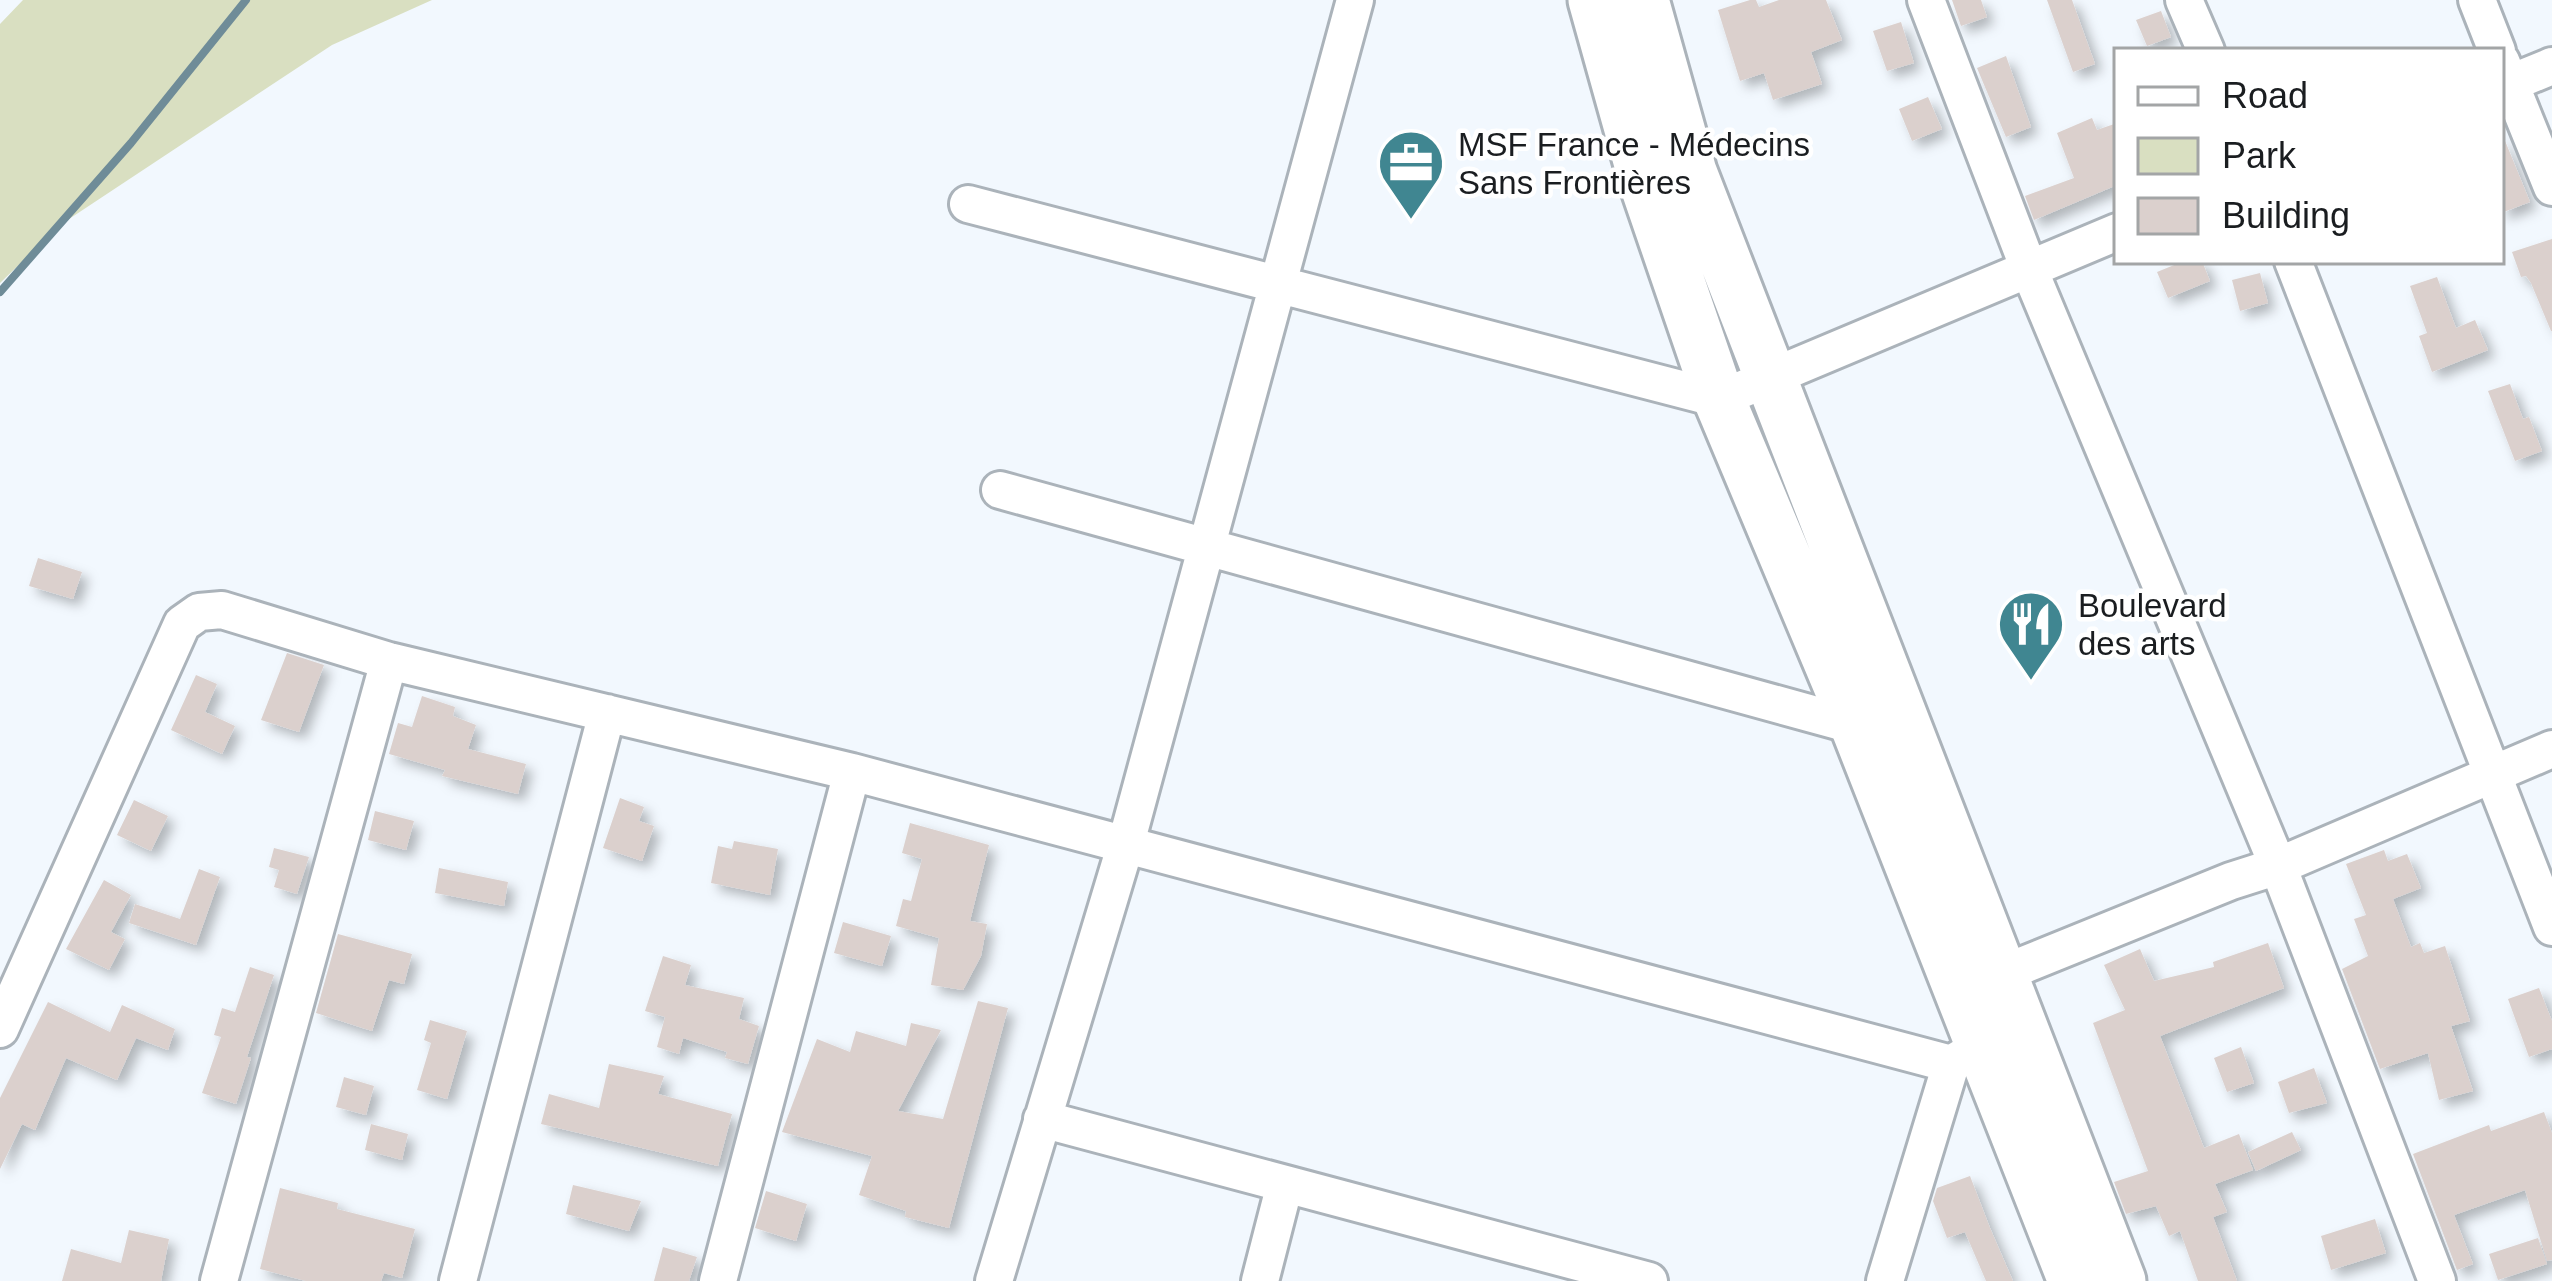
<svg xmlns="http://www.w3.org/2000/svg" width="2552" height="1281" font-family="Arial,sans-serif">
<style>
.green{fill:#d9dfc1}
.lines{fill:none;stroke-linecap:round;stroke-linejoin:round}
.stream{stroke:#6f8c98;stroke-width:8}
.building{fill:#dbd0cd;filter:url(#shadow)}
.minor-casing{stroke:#abb3ba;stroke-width:42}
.highway-casing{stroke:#abb3ba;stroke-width:57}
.minor{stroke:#fff;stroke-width:36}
.highway{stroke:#fff;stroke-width:51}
.labels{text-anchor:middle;stroke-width:9;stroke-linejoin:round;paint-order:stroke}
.poi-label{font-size:33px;fill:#1a1d20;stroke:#fff;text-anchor:start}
</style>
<defs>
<filter id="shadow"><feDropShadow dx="7" dy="7" stdDeviation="6" flood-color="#0004"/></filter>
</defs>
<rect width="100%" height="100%" fill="#f2f8fe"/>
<path class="green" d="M23 0H432L332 45 60 225 0 283V24Z"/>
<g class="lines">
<path class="stream" d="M0 292 131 143 246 0"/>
</g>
<path class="building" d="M1750 0H1756L1759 7 1779 0H1826L1842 40 1811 52 1822 84 1773 100 1764 73 1740 81 1718 10Z
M1952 0H1981L1987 17 1961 26Z
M2047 0H2072L2095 64 2073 72Z
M2161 11 2171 37 2147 46 2136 20Z
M1901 22 1914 63 1887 71 1873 31Z
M2006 56 2031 127 2006 137 1977 68Z
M1928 97 1942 129 1912 141 1899 109Z
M2092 118 2097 130 2117 123V185L2034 220 2025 196 2074 178 2057 133Z
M2501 131 2530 202 2501 213Z
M2552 239V331H2551L2531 283 2526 276 2521 277 2512 252Z
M2184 261H2202L2210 281 2168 298 2157 272Z
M2260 273 2268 303 2240 311 2232 280Z
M2437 277 2456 328 2475 320 2488 350 2432 372 2419 336 2427 333 2410 286Z
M2510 384 2523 419 2529 417 2542 451 2515 461 2488 391Z
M38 558 82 572 73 599 29 586Z
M287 653 324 665 299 732 261 720Z
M196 675 217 684 205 712 235 726 222 754 171 730Z
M422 696 455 707 453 716 476 725 468 749 526 764 518 794 442 776 445 770 389 754 398 723 412 727Z
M620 798 644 807 639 821 654 826 642 861 603 848Z
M134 800 168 816 151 851 117 835Z
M375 811 414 821 406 850 368 840Z
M910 823 989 845 970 921 987 924 981 956 963 990 931 985 939 938 896 926 903 899 911 901 922 859 902 853Z
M734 841 778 849 770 895 711 883 718 846 732 849Z
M274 848 309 857 297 894 274 887 279 870 269 867Z
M2384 850 2388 861 2407 854 2421 888 2393 899 2411 947 2420 943 2424 953 2445 946 2470 1021 2451 1026 2473 1091 2439 1100 2428 1053 2380 1069 2342 969 2368 956 2354 919 2366 915 2346 864Z
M439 868 508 882 504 906 435 893Z
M199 869 220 877 196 945 129 923 135 904 180 919Z
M104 880 131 895 111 932 125 939 109 970 66 949Z
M843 922 891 936 882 966 834 953Z
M338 934 412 954 404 984 389 980 372 1031 316 1013Z
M2268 943 2284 988 2160 1036 2204 1148 2239 1134 2253 1170 2215 1184 2227 1212 2213 1217 2237 1281H2198L2180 1231 2169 1236 2156 1206 2126 1214 2114 1182 2148 1171 2093 1023 2125 1010 2104 965 2140 949 2154 981 2214 967 2213 962Z
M663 956 691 965 685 985 744 998 739 1019 759 1026 748 1064 725 1058 727 1052 683 1038 679 1054 657 1047 665 1017 645 1011Z
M250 967 274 975 247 1057 251 1058 236 1104 202 1093 221 1037 214 1035 222 1008 235 1012Z
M2539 988 2552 1021V1049L2529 1057 2508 999Z
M978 1001 1008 1008 949 1228 905 1217 906 1211 859 1195 872 1156 782 1132 817 1039 850 1052 856 1031 906 1046 911 1023 941 1030 898 1111 943 1119Z
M48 1002 110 1032 122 1005 175 1029 168 1050 136 1038 117 1080 66 1058 35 1130 22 1124 0 1169V1098Z
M430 1020 467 1031 447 1099 417 1090 431 1043 424 1040Z
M2241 1047 2254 1083 2227 1092 2214 1058Z
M609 1064 664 1076 658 1094 732 1114 718 1166 541 1124 549 1094 599 1108Z
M2314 1068 2327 1103 2289 1113 2278 1082Z
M344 1077 374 1086 366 1115 336 1107Z
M2544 1112 2552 1133V1260L2547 1261 2525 1190 2454 1215 2473 1264 2457 1270 2413 1154 2489 1125 2491 1131Z
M371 1124 408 1134 402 1160 365 1150Z
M2292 1132 2301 1150 2256 1171 2248 1152Z
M1970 1176 1990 1228 2013 1281H1986L1965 1232 1947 1238 1933 1201 1937 1188Z
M573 1185 641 1201 629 1231 566 1214Z
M280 1188 338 1203 337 1209 415 1229 402 1278 384 1273 381 1281H306L260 1269Z
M766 1191 807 1204 796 1241 755 1228Z
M2375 1219 2386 1253 2331 1270 2321 1236Z
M129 1230 169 1239 161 1281H62L71 1249 121 1263Z
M2538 1238 2547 1264 2498 1280 2489 1254Z
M663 1247 697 1257 689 1281H654Z"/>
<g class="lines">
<g class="minor-casing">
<path id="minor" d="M1926 0 2029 269 2278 866 2437 1281
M2184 0 2206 51
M2477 0 2497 51
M2501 61 2552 187
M2501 87 2552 66
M968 204 1719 399 2117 232
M2293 261 2552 927
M1000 490 1856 726
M1999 975 2231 881 2278 866 2552 749
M0 1029 182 624 199 612 222 610 389 661 852 772 1951 1064
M1042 1119 1649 1281
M219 1281 389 661
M458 1281 607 713
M718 1281 852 772
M994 1281 1125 847 1355 0
M1260 1281 1285 1184
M1885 1281 1951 1064 1969 1053"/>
</g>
<g class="highway-casing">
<path id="highway" d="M1594 0 1646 186 1719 399 1856 726 2074 1281
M1643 0 1691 172 2120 1281"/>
</g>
<use href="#minor" class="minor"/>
<use href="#highway" class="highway"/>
</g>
<defs>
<g id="office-pin" transform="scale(3.45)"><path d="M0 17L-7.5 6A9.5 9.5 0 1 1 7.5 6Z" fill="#408691" stroke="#fff"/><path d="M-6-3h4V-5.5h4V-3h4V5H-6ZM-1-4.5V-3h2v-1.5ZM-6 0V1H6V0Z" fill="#fff"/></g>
<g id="restaurant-pin" transform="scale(3.45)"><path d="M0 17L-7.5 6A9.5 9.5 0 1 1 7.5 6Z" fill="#408691" stroke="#fff"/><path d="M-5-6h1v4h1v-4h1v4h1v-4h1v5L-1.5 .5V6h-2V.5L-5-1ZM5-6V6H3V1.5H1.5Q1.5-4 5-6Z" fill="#fff"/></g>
</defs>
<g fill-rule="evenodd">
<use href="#office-pin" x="1411" y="163"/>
<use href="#restaurant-pin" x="2031" y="624"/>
</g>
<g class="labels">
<g class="poi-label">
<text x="1458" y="156">MSF France - Médecins<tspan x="1458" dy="38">Sans Frontières</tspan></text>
<text x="2078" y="617">Boulevard<tspan x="2078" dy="38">des arts</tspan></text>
</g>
</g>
<rect x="2114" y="48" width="390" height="216" fill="#ffffff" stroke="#a3a5a6" stroke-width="3"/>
<rect x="2138" y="87" width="60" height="18" fill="#ffffff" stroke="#a3a5a6" stroke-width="3"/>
<text x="2222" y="108" font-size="36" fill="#1a1d20">Road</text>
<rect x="2138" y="138" width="60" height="36" fill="#d9dfc1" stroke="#a3a5a6" stroke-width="3"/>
<text x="2222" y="168" font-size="36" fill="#1a1d20">Park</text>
<rect x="2138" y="198" width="60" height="36" fill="#dbd0cd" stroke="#a3a5a6" stroke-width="3"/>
<text x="2222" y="228" font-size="36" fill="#1a1d20">Building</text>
</svg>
